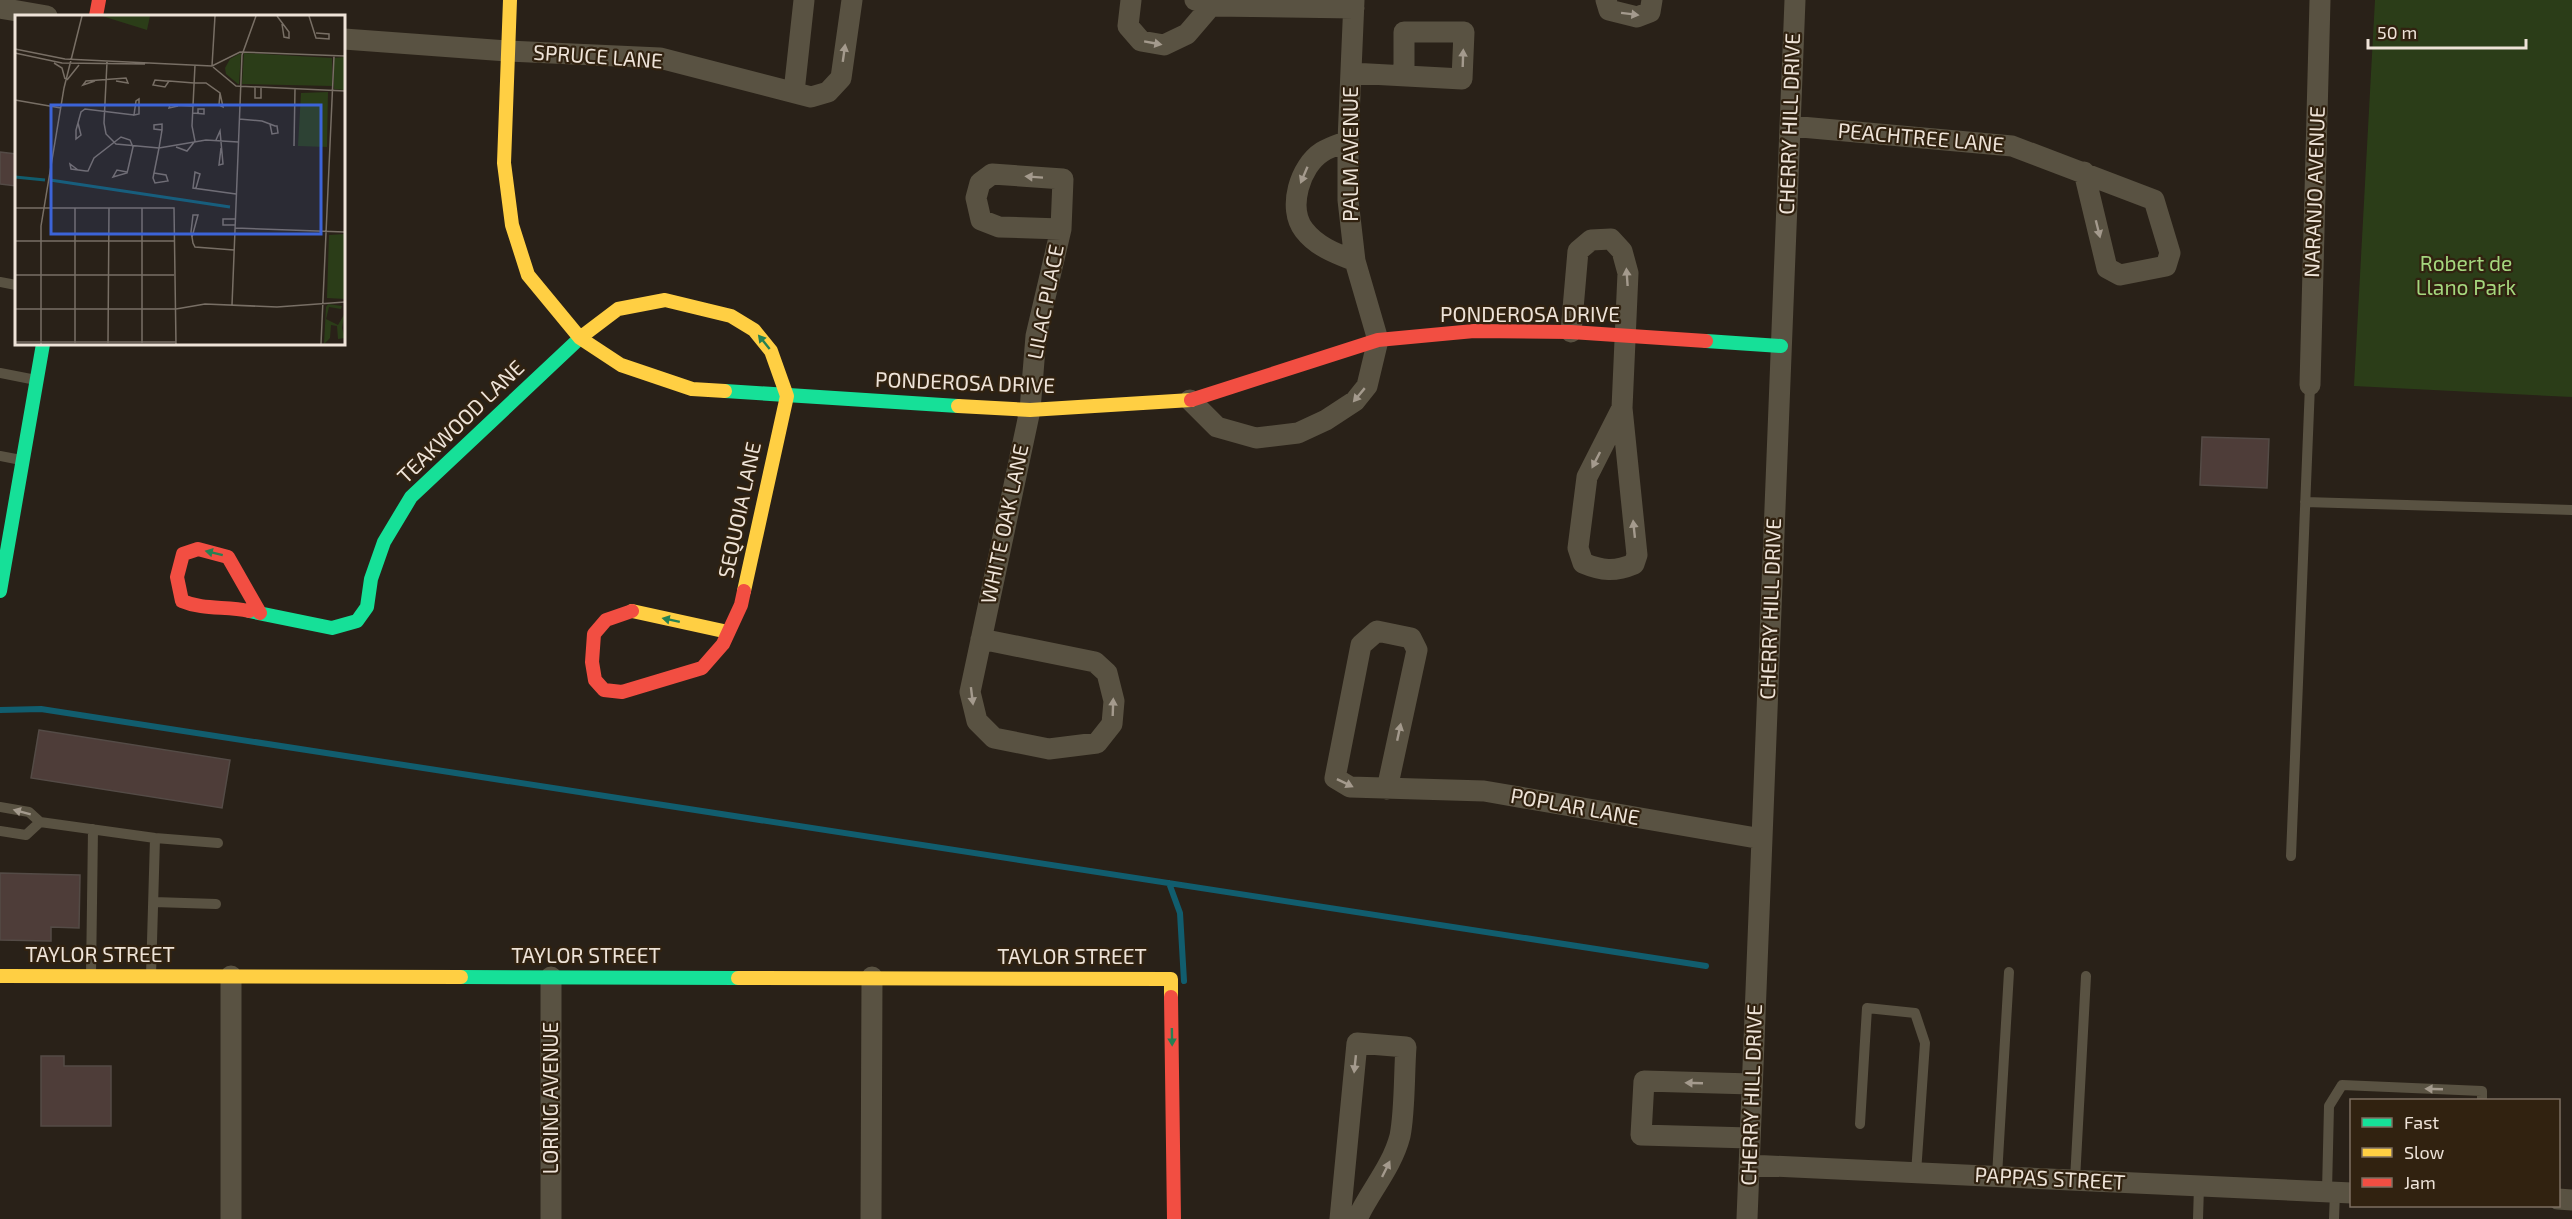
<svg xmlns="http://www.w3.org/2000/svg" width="2572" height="1219" font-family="'Exo 2',sans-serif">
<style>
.green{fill:#2b3d18}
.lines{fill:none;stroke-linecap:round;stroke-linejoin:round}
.stream{stroke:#115d6e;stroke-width:6}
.building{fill:#4e3d39;stroke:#544b46;stroke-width:1.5}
.lane{stroke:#595242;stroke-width:10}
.street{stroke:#595242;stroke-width:21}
.fast{stroke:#16e098;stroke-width:14}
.slow{stroke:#ffcf43;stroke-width:14}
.jam{stroke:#f24e42;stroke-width:14}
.oneway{fill:#a49a8d}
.oneway2{fill:#248154}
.labels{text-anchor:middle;stroke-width:4.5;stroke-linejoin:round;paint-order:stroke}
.street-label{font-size:21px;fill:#eee3d8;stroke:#312210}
.park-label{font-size:21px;fill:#a5d77e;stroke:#312210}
.inset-river{fill:none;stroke:#115d6e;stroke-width:3}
.inset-road{fill:none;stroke:#786f65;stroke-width:1.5}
.view{fill:#3c64d8;fill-opacity:0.15;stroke:#3c64d8;stroke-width:3}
.inset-edge{fill:none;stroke:#eee3d8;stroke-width:3}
</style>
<rect width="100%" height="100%" fill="#292118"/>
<path class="green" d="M2375 0H2572V397L2354 386Z"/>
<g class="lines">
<path class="stream" d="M0 710 41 709 1706 966
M1169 883 1180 913 1184 981"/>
</g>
<path class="building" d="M0 152 16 154V186L0 184Z
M2202 437 2269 439 2267 488 2200 485Z
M39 730 230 760 222 808 31 778Z
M0 873 80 875 79 928 51 927V941L0 940Z
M41 1056H64V1066H111V1126H41Z"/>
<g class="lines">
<path class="lane" d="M0 282 16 285
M0 373 36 380
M0 456 21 460
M2305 502 2572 510
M0 807 29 812 40 822 155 838 218 843
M0 831 26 835 40 822
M2291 856 2310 385
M154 902 216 904
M91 976 93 829
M151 976 155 838
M1860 1124 1867 1008 1915 1013 1925 1043 1916 1173
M1997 1176 2009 972
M2075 1180 2086 976
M2327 1191 2329 1106 2342 1085 2482 1091V1100
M2198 1219 2199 1186
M2334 1219 2335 1192"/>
<path class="street" d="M1131 0 1128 26 1141 41 1164 45 1187 34 1211 6
M1195 0 1211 6 1354 8
M1606 0 1609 10 1637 17 1650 12 1652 0
M0 8 47 16
M344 39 507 51 660 58 811 97 828 92 841 78 852 0
M1351 73 1462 79 1464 32H1404V76
M794 92 804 0
M1790 126 2012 146 2154 200 2170 253 2166 266 2120 275 2107 268 2084 172
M1348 141C1340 144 1330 147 1322 152 1300 166 1287 208 1304 230 1317 247 1337 254 1355 261
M1571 332 1578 251 1591 240 1611 239 1622 251 1628 273 1622 408 1637 555 1634 564C1615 572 1602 571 1583 563L1578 548 1587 477 1622 408
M2310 385 2320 0
M1190 400 1217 427 1256 438 1298 433 1326 420 1355 401 1367 386 1378 340 1355 261 1348 200V141L1354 0
M981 639 1095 662 1107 673 1114 701 1112 724 1097 743 1049 749 994 738 977 721 970 692 1030 410 1036 336 1061 229 1063 179 992 174 980 183 976 198 981 220 999 227 1061 229
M1387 789 1417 650 1411 638 1377 631 1361 645 1335 778 1350 787 1484 791 1762 839
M1750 1138 1641 1135 1644 1081 1752 1084
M1749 1165 2352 1193
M2558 1199 2572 1200
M231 1219V976
M551 1219V977
M871 1219 872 977
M1340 1219 1357 1043 1406 1047C1404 1074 1405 1111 1400 1136 1392 1167 1370 1191 1357 1219
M1747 1219 1795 0"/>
<path class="fast" d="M1706 341 1781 346
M725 391 958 406
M0 591 43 344
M249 611 332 628 357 621 367 607 371 579 384 542 411 497 581 337
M461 977 738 978"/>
<path class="slow" d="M510 0 504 163 512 225 528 275 580 338 621 365 692 389 725 391
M581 337 618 309 665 300 731 316 754 330 771 351 787 396 744 591
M958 406 1030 410 1191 400
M632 611 728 632
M0 976 461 977
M738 978 1171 979V997"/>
<path class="jam" d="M96 16 99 0
M1191 400 1378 340 1474 331 1571 332 1706 341
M249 611C226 606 203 610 182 601L177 577 183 554 198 549 228 557 260 613
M632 611 606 620 594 634 592 662 595 680 604 690 622 692 702 668 723 644 741 605 744 591
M1171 997 1174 1219"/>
</g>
<defs><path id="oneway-solid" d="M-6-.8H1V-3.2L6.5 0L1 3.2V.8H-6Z" transform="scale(1.5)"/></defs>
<g class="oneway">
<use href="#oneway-solid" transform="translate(1630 14) rotate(7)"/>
<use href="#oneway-solid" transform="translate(1153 43) rotate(10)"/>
<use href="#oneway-solid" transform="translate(844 53) rotate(-82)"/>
<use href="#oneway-solid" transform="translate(1463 58) rotate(-88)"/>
<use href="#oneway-solid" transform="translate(1304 175) rotate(113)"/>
<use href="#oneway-solid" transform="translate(1034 177) rotate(-176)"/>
<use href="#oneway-solid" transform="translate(2098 229) rotate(76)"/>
<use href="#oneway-solid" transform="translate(1627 277) rotate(-94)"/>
<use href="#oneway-solid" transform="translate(1359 395) rotate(130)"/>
<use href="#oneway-solid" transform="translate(1596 460) rotate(117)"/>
<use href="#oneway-solid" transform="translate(1634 529) rotate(-96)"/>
<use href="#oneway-solid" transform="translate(972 696) rotate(83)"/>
<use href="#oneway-solid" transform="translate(1113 707) rotate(-88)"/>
<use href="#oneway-solid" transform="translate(1399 732) rotate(-78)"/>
<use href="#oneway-solid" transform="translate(1345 783) rotate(26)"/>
<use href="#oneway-solid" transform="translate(22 812) rotate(-165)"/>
<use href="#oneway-solid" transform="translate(1355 1064) rotate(96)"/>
<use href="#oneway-solid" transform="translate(1694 1083) rotate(-178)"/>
<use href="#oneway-solid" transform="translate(2434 1089) rotate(-178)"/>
<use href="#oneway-solid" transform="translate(1386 1169) rotate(-64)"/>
</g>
<g class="oneway2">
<use href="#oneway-solid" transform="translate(764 342) rotate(-129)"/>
<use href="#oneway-solid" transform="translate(214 553) rotate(-166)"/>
<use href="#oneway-solid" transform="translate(671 620) rotate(-168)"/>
<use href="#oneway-solid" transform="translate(1172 1037) rotate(89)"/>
</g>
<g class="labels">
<g class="street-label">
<text transform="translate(598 57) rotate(4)" y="7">SPRUCE LANE</text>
<text transform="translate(1790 124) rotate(-88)" y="7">CHERRY HILL DRIVE</text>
<text transform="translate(1921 138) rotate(5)" y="7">PEACHTREE LANE</text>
<text transform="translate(1351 154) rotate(-90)" y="7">PALM AVENUE</text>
<text transform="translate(2315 192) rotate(-88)" y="7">NARANJO AVENUE</text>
<text transform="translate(1046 302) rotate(-79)" y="7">LILAC PLACE</text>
<text x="1530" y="322">PONDEROSA DRIVE</text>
<text transform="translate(965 383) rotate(2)" y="7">PONDEROSA DRIVE</text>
<text transform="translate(461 422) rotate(-44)" y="7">TEAKWOOD LANE</text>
<text transform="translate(740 510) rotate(-78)" y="7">SEQUOIA LANE</text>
<text transform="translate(1005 524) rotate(-78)" y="7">WHITE OAK LANE</text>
<text transform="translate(1771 609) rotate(-88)" y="7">CHERRY HILL DRIVE</text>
<text transform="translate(1575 807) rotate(10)" y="7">POPLAR LANE</text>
<text x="100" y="962">TAYLOR STREET</text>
<text x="586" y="963">TAYLOR STREET</text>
<text x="1072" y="964">TAYLOR STREET</text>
<text transform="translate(1752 1095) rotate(-88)" y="7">CHERRY HILL DRIVE</text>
<text transform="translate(551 1098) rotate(-90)" y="7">LORING AVENUE</text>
<text transform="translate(2050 1179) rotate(3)" y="7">PAPPAS STREET</text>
</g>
<g class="park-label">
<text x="2466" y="271">Robert de<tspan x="2466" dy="24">Llano Park</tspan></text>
</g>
</g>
<g transform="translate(15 15)">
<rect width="330" height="330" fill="#292118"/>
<path d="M87 1H135L132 15ZM226 38 224 69H223L211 59 210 53 215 44ZM229 38 317 43V71L227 69ZM330 42V75L319 74V43ZM313 77 312 132 283 131 286 78ZM330 219V284L312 283 314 220ZM313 289 327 291 326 294 314 292 311 304 323 310 330 298 327 313 330 323 323 324 322 311 316 310 315 323 309 329 311 292Z" fill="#2b3d18"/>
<path class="inset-river" d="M0 162 30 165M35 165 215 192"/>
<path class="inset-road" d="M262 1 274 17V23L269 22 267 9M294 1 301 23 314 24V19L301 18M0 34 50 44 197 51 225 37 330 41M0 38 47 48 130 49M92 47 89 108 91 119 101 129 144 133 191 125 223 127M39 48 47 53 50 64M197 51 200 1M198 52 221 71 330 76M52 65 64 50M80 66 68 70 71 66 111 63 113 68 101 66M154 66 150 72 138 70 140 65 151 66H154L179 68H191L205 78 208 92 204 90 205 78M240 72V83H246V72M124 84V99L119 100 121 86ZM0 85 46 93M163 91 154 93 155 90 178 91M178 98 189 99V94H183V98M224 104 247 106 255 109 260 111H262L263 118 257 119 255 109M63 108 66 120 61 124V115L66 97 70 94 119 100M201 125 205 116 208 149 204 150 206 133M279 131 280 74M161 132 172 136 180 126 177 111 180 50M63 155 55 149 56 154 71 156H73L79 143 106 122 115 125 118 132 113 154 112 158 98 162 102 155 112 157M139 158 151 160 153 166 140 168 138 163 144 133 147 115V109L139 110V114L147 115M181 173 185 159 180 157 178 173 221 179M0 193H159L161 329M220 210H208V204H220M220 213 330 217M177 222 183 200H178L176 217 177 222 178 228 180 232 219 235M0 226H159M0 260H159M217 290 227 40 241 1M0 294H161L190 289 262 292 330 287M0 327H161M60 328V193M93 328 94 193M127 328V193M26 329V211L49 73 67 1M306 329 319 41"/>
<path class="view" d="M36 90H306V219H36Z"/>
<rect width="330" height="330" class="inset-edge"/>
</g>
<rect x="2350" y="1099" width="210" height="108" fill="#312210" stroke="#7d6f60" stroke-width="1.5"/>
<rect x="2362" y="1118" width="30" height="9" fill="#16e098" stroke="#7d6f60" stroke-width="1.5"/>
<text x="2404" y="1129" font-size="18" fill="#eee3d8">Fast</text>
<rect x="2362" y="1148" width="30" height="9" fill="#ffcf43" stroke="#7d6f60" stroke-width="1.5"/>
<text x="2404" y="1159" font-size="18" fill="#eee3d8">Slow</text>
<rect x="2362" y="1178" width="30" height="9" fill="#f24e42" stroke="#7d6f60" stroke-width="1.5"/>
<text x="2404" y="1189" font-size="18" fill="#eee3d8">Jam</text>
<path d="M2368 39v9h158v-9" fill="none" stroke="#eee3d8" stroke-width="3"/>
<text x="2377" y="39" font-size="18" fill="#eee3d8" stroke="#312210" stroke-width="4.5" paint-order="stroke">50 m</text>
</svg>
